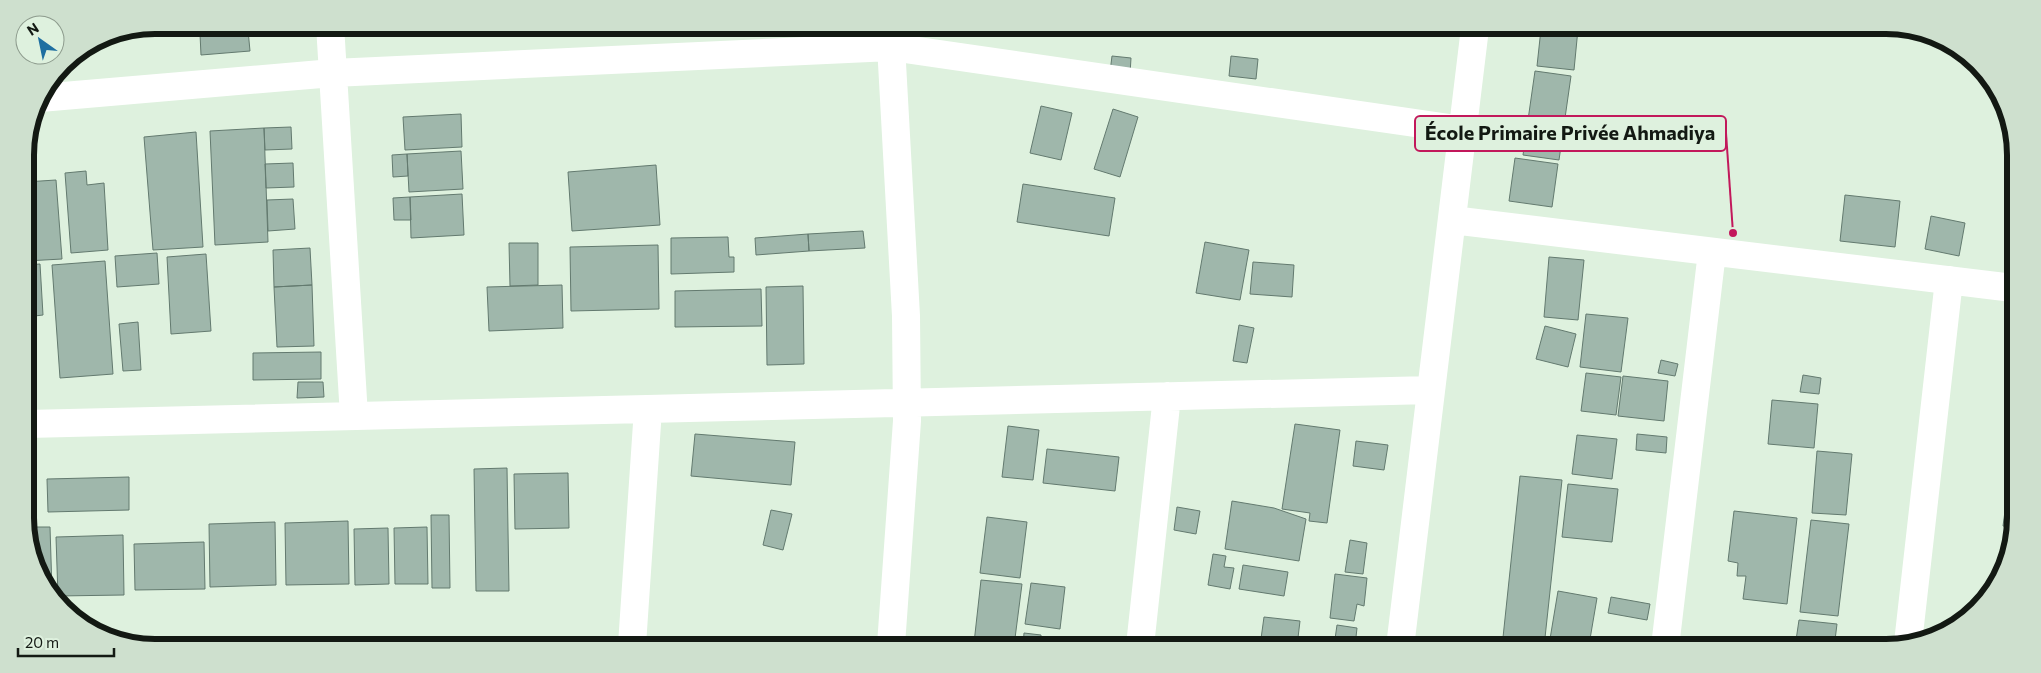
<svg xmlns="http://www.w3.org/2000/svg" width="2041" height="673" font-family="Commissioner,sans-serif">
<style>
.building{fill:#9fb7ab;stroke:#637a6f}
.lines{fill:none;stroke-linecap:round;stroke-linejoin:round}
.street{stroke:#fff;stroke-width:28}
.rim{fill:none;stroke:#131913;stroke-width:6}
.leader{fill:none;stroke:#c2185b;stroke-width:2}
.callout-dot{fill:#c2185b;stroke:#def1de;stroke-width:2}
.callout{fill:#def1de;stroke:#c2185b;stroke-width:2}
.callout-label{font-size:20px;text-anchor:middle;font-weight:bold;fill:#131913}
</style>
<rect width="100%" height="100%" fill="#def1de"/>
<path class="building" d="M200 25H248V30L201 33Z
M253 25H299V31L254 35Z
M1062 27H1091L1090 33 1061 30Z
M1541 29H1578L1574 70 1537 66Z
M248 30 250 51 201 55 200 34Z
M1112 56 1131 58 1130 74 1110 72Z
M1231 56 1258 59 1256 79 1229 76Z
M1535 71 1571 76 1559 160 1523 155Z
M1041 106 1072 113 1061 160 1030 153Z
M1113 109 1138 117 1120 177 1094 169Z
M461 114 462 147 405 150 403 117Z
M291 127 292 149 265 150 264 128Z
M264 128 268 242 215 245 210 131Z
M196 132 203 247 153 250 144 137Z
M461 151 463 189 409 192 407 154Z
M407 154 408 176 393 177 392 155Z
M1515 158 1558 164 1552 207 1509 201Z
M293 163 294 187 266 188 265 164Z
M656 165 660 225 572 231 568 172Z
M86 171 87 185 104 183 108 250 71 253 65 173Z
M56 180 62 259 26 261 25 182Z
M1023 184 1115 198 1109 236 1017 222Z
M462 194 464 235 411 238 410 197Z
M1845 195 1900 201 1895 247 1840 241Z
M410 197 411 220H394L393 198Z
M293 199 295 229 268 231 267 200Z
M1931 216 1965 223 1959 256 1925 249Z
M863 231 865 248 809 251 808 234Z
M808 234 809 251 756 255 755 238Z
M728 237 729 257H734V272L671 274V238Z
M1205 242 1249 250 1240 300 1196 293Z
M509 243H538V285L510 286Z
M658 245 659 309 571 311 570 247Z
M310 248 312 285 274 287 273 250Z
M157 253 159 284 117 287 115 256Z
M206 254 211 331 171 334 167 257Z
M1549 257 1584 260 1578 320 1544 317Z
M105 261 113 374 60 378 52 265Z
M1253 262 1294 265 1292 297 1250 294Z
M40 264 43 315 26 317V265Z
M312 285 314 346 277 347 274 287Z
M562 285 563 328 489 331 487 287Z
M803 286 804 364 767 365 766 287Z
M761 289 762 326 675 327V291Z
M1586 314 1628 318 1621 372 1580 367Z
M138 322 141 370 123 371 119 324Z
M1239 325 1254 328 1247 363 1233 361Z
M1545 326 1576 334 1568 367 1536 359Z
M321 352V379L253 380V353Z
M1661 360 1678 364 1675 376 1658 373Z
M1586 373 1621 377 1616 415 1581 411Z
M1803 375 1821 378 1819 394 1800 392Z
M1623 376 1668 381 1664 421 1618 416Z
M298 382H323L324 397 297 398Z
M1772 400 1818 404 1814 448 1768 444Z
M1295 424 1340 430 1327 523 1309 521 1310 513 1282 509Z
M1008 426 1039 430 1033 480 1002 477Z
M695 434 795 442 791 485 691 476Z
M1637 434 1667 437 1666 453 1636 450Z
M1577 435 1617 439 1612 479 1572 474Z
M1356 441 1388 445 1384 470 1353 466Z
M1047 449 1119 457 1115 491 1043 483Z
M1817 451 1852 454 1846 515 1812 513Z
M2012 460V527L2003 526Z
M507 468 509 591H476L474 469Z
M568 473 569 528 515 529 514 474Z
M1520 476 1562 480 1544 647H1502Z
M129 477V510L48 512 47 479Z
M1568 484 1618 489 1612 542 1562 537Z
M1232 501 1274 508 1306 519 1299 561 1225 549Z
M1177 507 1200 511 1196 534 1174 530Z
M771 510 792 514 783 550 763 545Z
M1734 511 1797 518 1787 604 1743 599 1746 576H1737L1738 563 1728 561Z
M431 515H449L450 588H432Z
M987 517 1027 522 1020 578 980 573Z
M1811 520 1849 524 1838 616 1800 612Z
M348 521 349 584 286 585 285 523Z
M275 522 276 585 210 587 209 524Z
M27 527H50L52 591 27 543Z
M427 527 428 584H395L394 528Z
M388 528 389 584 355 585 354 529Z
M123 535 124 595 58 596 56 537Z
M1350 540 1367 543 1363 574 1345 572Z
M204 542 205 589 135 590 134 544Z
M1213 554 1226 556 1224 567 1234 568 1230 589 1208 585Z
M1243 565 1288 572 1284 596 1239 589Z
M1335 574 1367 578 1364 606 1357 604 1354 621 1330 618Z
M981 580 1022 584 1014 646 974 643Z
M1031 583 1065 587 1060 629 1025 624Z
M1558 591 1597 598 1589 645 1550 639Z
M1611 597 1650 604 1647 620 1608 613Z
M1264 617 1300 621 1297 646H1260Z
M1799 620 1837 624 1834 648 1795 647Z
M1337 625 1357 628 1355 646H1334Z
M1024 633 1041 635V645L1047 646H1023Z
M1062 642 1080 644V646H1062Z
M1554 644 1574 647H1553Z"/>
<g class="lines">
<path class="street" d="M330 25 354 416
M890 27 906 316 907 421 891 645
M40 98 333 73 891 47 1463 130
M1452 220 2013 288
M27 424 1431 390
M1908 643 1949 280
M632 645 648 409
M1140 646 1167 396
M1400 647 1475 28
M1665 647 1712 252"/>
</g>
<path d="M0 0H2041V673H0ZM155 34H1886A121 121 0 0 1 2007 155V518A121 121 0 0 1 1886 639H155A121 121 0 0 1 34 518V155A121 121 0 0 1 155 34Z" fill="#cee0ce" fill-rule="evenodd"/>
<path class="rim" d="M155 34H1886A121 121 0 0 1 2007 155V518A121 121 0 0 1 1886 639H155A121 121 0 0 1 34 518V155A121 121 0 0 1 155 34Z"/>
<path class="leader" d="M1733 233L1726 133"/>
<circle class="callout-dot" cx="1733" cy="233" r="5"/>
<rect class="callout" x="1415" y="116" width="311" height="35" rx="5"/>
<g class="callout-label">
<text x="1570" y="140">École Primaire Privée Ahmadiya</text>
</g>
<g transform="translate(40 40) rotate(327)"><circle r="24" fill="#def1de" stroke="#8d9b8d"/>
<path d="M0-4L9 19L0 12L-9 19Z" fill="#1e6fa1"/>
<text y="-8" font-size="14" font-weight="bold" text-anchor="middle" fill="#131913">N</text>
</g>
<path d="M18 648v8h96v-8" fill="none" stroke="#131913" stroke-width="2.5"/>
<text x="25" y="648" font-size="15" fill="#131913" stroke="#def1de" stroke-width="4" paint-order="stroke">20 m</text>
</svg>
